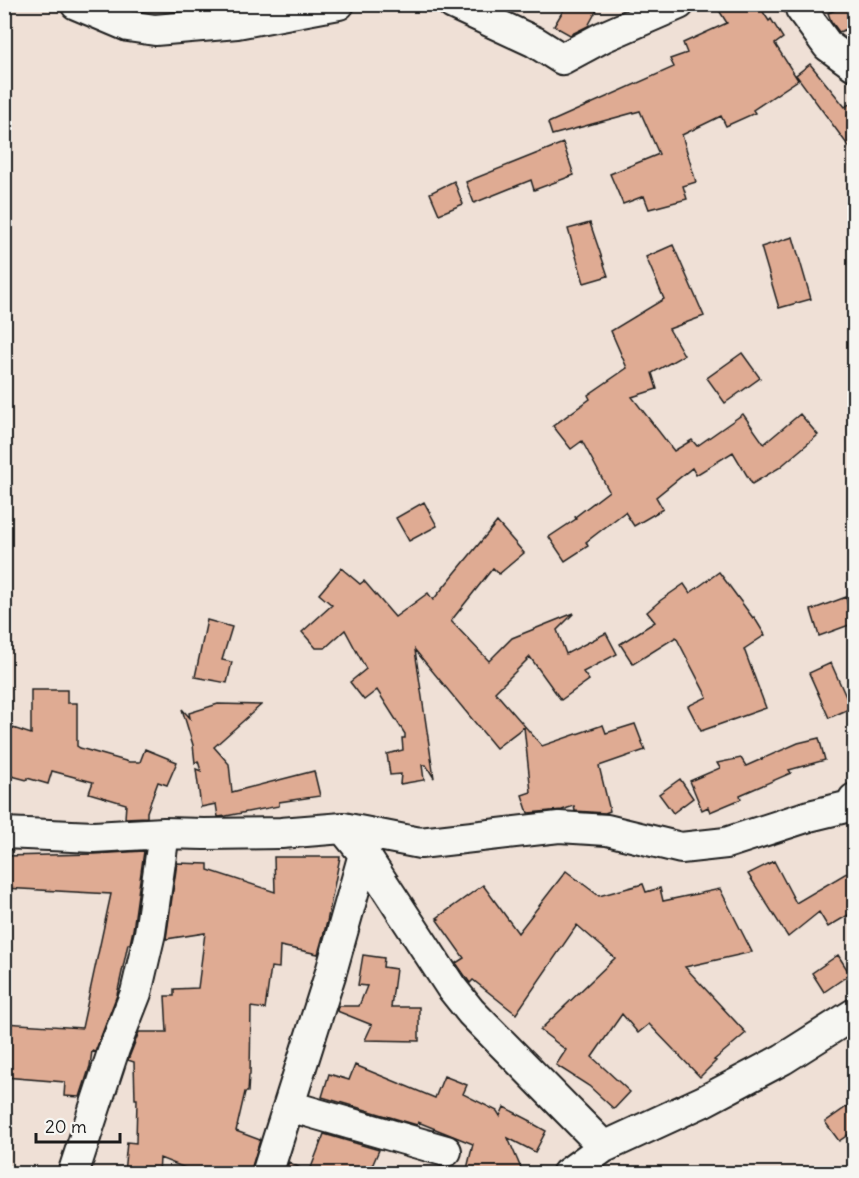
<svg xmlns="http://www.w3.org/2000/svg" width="859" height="1178" font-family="Delius,sans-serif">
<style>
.building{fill:#dfab93;stroke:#1c1c1c;stroke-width:1.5}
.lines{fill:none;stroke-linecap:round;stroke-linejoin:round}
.street-casing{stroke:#1c1c1c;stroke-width:34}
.street{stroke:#f6f6f2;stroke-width:30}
</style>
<rect width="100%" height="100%" fill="#efe0d6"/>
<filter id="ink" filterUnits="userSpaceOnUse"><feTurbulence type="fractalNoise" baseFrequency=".0167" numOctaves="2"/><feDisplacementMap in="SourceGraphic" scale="12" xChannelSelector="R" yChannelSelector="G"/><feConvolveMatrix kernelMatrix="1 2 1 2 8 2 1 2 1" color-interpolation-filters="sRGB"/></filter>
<g filter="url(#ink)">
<path class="building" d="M567 4H600L588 26 570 35 554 26Z
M715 4H758L769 21 771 19 783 38 775 44 798 80 753 110 755 113 726 126 721 116 682 135 696 182 683 186 687 199 649 209 644 196 623 204 610 174 659 154 640 111 552 135 548 123 674 67 670 59 687 53 683 43 727 23Z
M849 4H855V26L839 32 831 21 828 13Z
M810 64 845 107 855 100V155L796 75Z
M563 143 574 175 534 190 531 180 474 203 466 182Z
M454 181 463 204 439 214 430 193Z
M590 223 608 276 584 283 568 229Z
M793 237 811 299 779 308 761 247Z
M673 245 704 316 669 329 684 355 652 373 657 389 632 397 674 451 692 440 697 446 743 414 764 444 800 414 818 435 779 468 752 484 733 452 696 475 692 468 656 497 663 509 634 526 625 512 586 542 588 546 565 561 549 537 576 519 575 517 609 491 582 441 571 449 553 426 590 399 588 395 627 368 611 331 664 299 646 257Z
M742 353 760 378 725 403 707 378Z
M424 502 437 526 409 541 396 518Z
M497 522 524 553 499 574 493 568 451 621 489 661 512 638 574 613 557 630 566 654 606 633 617 654 583 672 589 680 561 700 530 657 495 692 542 746 603 725 606 733 635 724 645 750 599 766 610 811 605 813 575 811 574 806 562 810 528 813 522 795 531 792 524 727 496 748 415 650 434 778 426 765H422L424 780 400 784 401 774 390 775 387 754 403 750 402 738H405V734L377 690 364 700 350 682 366 669 345 630 325 648H316L302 632 332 605 319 594 341 568 360 584 364 581 395 617 428 593 433 600Z
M719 572 753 618 754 617 765 635 744 649 766 708 701 731 688 706 707 697 676 637 633 664 620 644 655 622 647 612 661 600 684 584 690 593Z
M846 597 852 624 819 636 811 610Z
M207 620 232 627 222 660 232 662 227 683 195 677Z
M831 663 851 708 829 718 809 673Z
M31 690H67V703H77V746L80 748 129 762H140L145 749 177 762 167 785 158 782 147 812V817L125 818 126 804 89 793 93 782 52 771 48 784 27 778V780L4 774V725L31 734Z
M218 704 261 705 214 747 229 764 232 792 314 771 320 796 279 802V806L226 816 218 817 216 804 201 807 196 769 201 771 198 761 195 763 193 745 182 709 190 718 189 713Z
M819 738 825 760 789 770 791 773 740 795 741 799 710 812 708 807 702 810 690 781 720 768 717 763 741 758 746 766 798 743Z
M680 779 693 798 673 813 659 794Z
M144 851 133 930 130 944H128L117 995 95 1052 92 1051 90 1066 80 1097 64 1096 65 1082 4 1077V1023L82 1028 111 894 4 888V856L95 854Z
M274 857H340L327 922 318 954 280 946 279 968 271 967 265 1009 251 1007 250 1075H249L248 1092H245L236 1131 260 1140 250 1173H198L160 1158 159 1173H124L127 1142 136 1143 137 1099H135L134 1062 128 1060 139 1032H167L165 996H174V989L198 988 205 933 166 939 177 863 208 864V870L275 892Z
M774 861 796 903 855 868V911L828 927 819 912 788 937 748 874Z
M566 871 599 896 643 884 646 892 660 888 663 901 720 889 752 952 685 967 746 1033 714 1060 716 1061 700 1077 649 1024 638 1033 622 1014 592 1057 630 1092 614 1109 589 1086 556 1065 566 1050 540 1030 615 958 577 925 516 1014 473 980 470 983 456 963 464 958 437 920 439 919 437 918 483 885 518 933Z
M363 955 384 958 383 967 396 969 391 1007H419V1041L365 1040 372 1025 337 1011 338 1006H359L367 986 358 985Z
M838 955 850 974 824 992 812 973Z
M355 1065 435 1098 444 1076 467 1085 463 1094 497 1111 500 1116 504 1107 531 1121 530 1122 546 1131 535 1152 508 1138 523 1173H466L473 1144 418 1122 417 1125 322 1097 329 1074 349 1080Z
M855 1101V1130L839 1141 825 1122Z
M324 1134 379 1150 369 1173H285L289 1162 309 1173Z"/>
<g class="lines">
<g class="street-casing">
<path id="street" d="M76 4 128 26 155 30 237 23 339 4
M453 4 535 42 562 59 603 37 679 4
M800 4 801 9 828 46 854 65
M343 828 364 854 451 987 471 1012 604 1147 704 1101 783 1059 854 1014
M4 833 94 837 164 833 204 834 281 833 343 828 420 843 559 827 607 830 681 848 726 843 809 816 850 806 854 799
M289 1106 446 1151
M73 1174 114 1049 136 993 150 933 164 833
M267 1174 331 972 364 854
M567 1174 604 1147"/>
</g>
<use href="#street" class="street"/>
</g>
</g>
<rect width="859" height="1178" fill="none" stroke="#f6f6f2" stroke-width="24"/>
<rect x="12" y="12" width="835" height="1154" fill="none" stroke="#1c1c1c" stroke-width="2" filter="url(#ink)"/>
<path d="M36 1133v9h84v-9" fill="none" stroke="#1c1c1c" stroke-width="3"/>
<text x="45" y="1133" font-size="18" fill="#1c1c1c" stroke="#f6f6f2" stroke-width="4.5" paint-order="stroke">20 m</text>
</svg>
